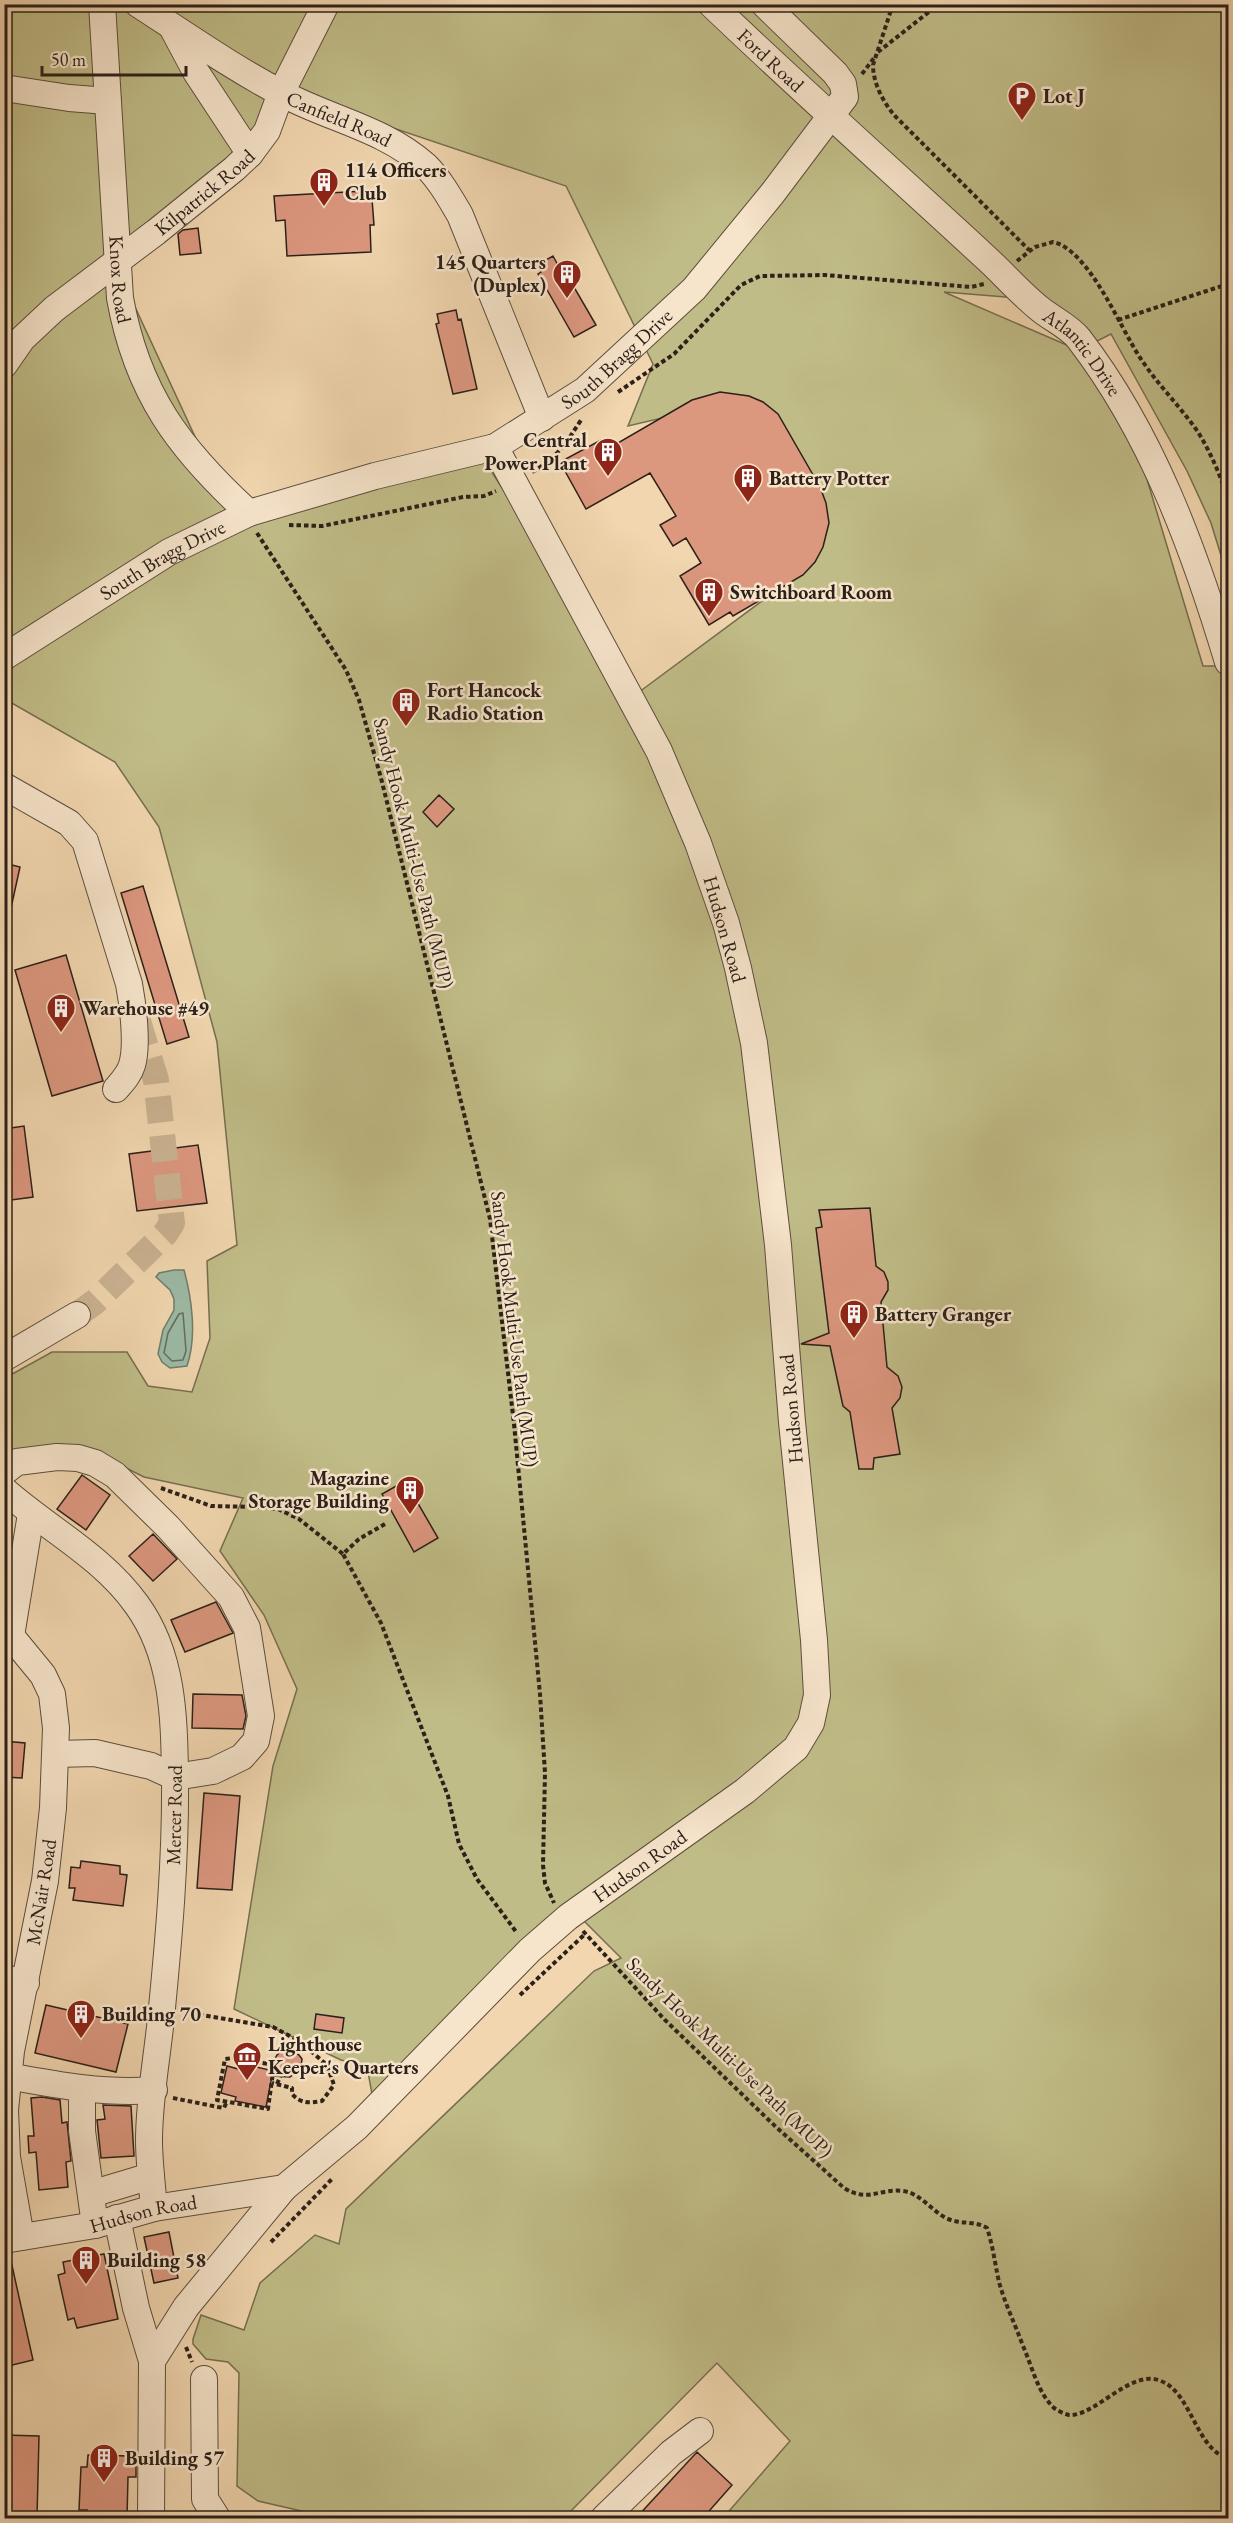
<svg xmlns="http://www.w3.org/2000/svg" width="1233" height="2523" font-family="'EB Garamond',serif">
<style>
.green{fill:#c0bc87;stroke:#766e50;stroke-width:1.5;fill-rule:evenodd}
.water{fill:#9cbaa5;stroke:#6f7c6d;stroke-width:1.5}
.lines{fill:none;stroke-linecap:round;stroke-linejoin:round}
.shore{stroke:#646d5f;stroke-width:1.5}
.building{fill:#dc977f;stroke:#2c2019;stroke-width:1.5}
.minor-tunnel{stroke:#cab291;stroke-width:26;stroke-dasharray:26 13;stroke-linecap:butt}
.minor-casing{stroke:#5d4e3e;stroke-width:28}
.path{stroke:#2c2019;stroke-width:4;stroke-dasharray:4.5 3;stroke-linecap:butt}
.minor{stroke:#f6e4cb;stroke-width:26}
.labels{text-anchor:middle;stroke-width:5;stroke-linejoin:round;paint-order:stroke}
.street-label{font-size:20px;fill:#2c2019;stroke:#f6e4cb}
.poi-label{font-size:20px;font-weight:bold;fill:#2c2019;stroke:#f6e4cb;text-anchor:start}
</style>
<rect width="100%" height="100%" fill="#f1d6af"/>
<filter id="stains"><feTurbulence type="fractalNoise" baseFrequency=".00333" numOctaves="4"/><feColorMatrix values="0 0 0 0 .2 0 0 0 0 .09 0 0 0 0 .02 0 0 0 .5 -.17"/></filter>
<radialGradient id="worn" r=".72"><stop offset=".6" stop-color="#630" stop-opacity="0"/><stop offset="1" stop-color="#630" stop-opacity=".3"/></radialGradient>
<path class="green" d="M5 5H1228V578L1211 523 1187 471 1111 334 1079 350 1143 466 1203 666H1228V2518H723L790 2441 717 2363 564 2518H448L422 2511 415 2518H332L258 2501 237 2486 239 2373 228 2362 206 2359 193 2344V2339L201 2315 244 2330 260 2283 315 2235 339 2244 346 2209 594 1971 621 1958 568 1905 373 2099 367 2067 341 2060 234 2009 273 1766 297 1689 264 1615 220 1551 243 1498 144 1477 84 1447 5 1451V1378L52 1352H127L148 1386 192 1392 210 1338 207 1261 237 1245 217 1042 159 827 115 762 10 702 5 701ZM286 92 566 186 653 364 628 426 748 398 797 575 635 695 477 449 229 510 110 253 253 156ZM944 292 1018 298 1076 349Z"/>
<path class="water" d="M174 1270H184C192 1299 197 1337 187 1366L170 1368 162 1362 158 1354 163 1330 174 1310V1299L170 1290 156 1277 159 1273Z"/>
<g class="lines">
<path class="shore" d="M183 1313 186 1351 183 1360 172 1361 164 1353 168 1333 179 1314Z"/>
</g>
<path class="building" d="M365 191 366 199H372L374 225H370L371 252 287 256 285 220 276 221 274 196Z
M198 228 201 253 180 255 178 234 183 230Z
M553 256 558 265 560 263 596 325 574 337 538 274 541 272 537 265Z
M456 310 458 320 461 319 477 389 453 394 436 324 439 323 437 314Z
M720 392 749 396 763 402 778 414 820 487 826 503 829 523 823 547 815 562 803 575 733 616 730 612 709 625 680 576 701 563 686 538 673 546 660 525 676 516 650 473 586 509 560 462 601 440 606 450 692 400Z
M439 795 454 809 437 827 423 812Z
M4 863 20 867 11 908H4Z
M143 886 189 1037 167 1044 121 893Z
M66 955 103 1081 52 1096 15 970Z
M24 1126 33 1197 4 1201V1129Z
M198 1145 207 1203 137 1211 129 1154Z
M870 1208 876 1266 884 1272 888 1282V1290L881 1302 887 1367 898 1376 902 1387 900 1398 892 1408 900 1454 874 1458 873 1469H859L850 1412 843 1406 830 1346 801 1344 829 1333 816 1228 822 1227 819 1210Z
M82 1475 110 1495 86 1530 57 1509Z
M405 1481 438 1538 414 1552 382 1494Z
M153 1534 177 1559 153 1581 129 1556Z
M216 1602 233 1633 185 1652 171 1620Z
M193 1694 242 1695 246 1716 243 1729 192 1728Z
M4 1741 25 1743 22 1778 4 1777Z
M204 1793 240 1796 232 1890 197 1888Z
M81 1861 120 1866V1874L127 1875 123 1906 73 1900 75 1888H69L71 1867 80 1868Z
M46 2005 128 2024 116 2072 35 2053Z
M316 2014 344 2018 342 2033 314 2029Z
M283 2050H291L299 2055 302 2059 301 2068 290 2077 272 2076 266 2107 235 2101 236 2097 221 2093 227 2066 242 2070 243 2064 269 2070 277 2055Z
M42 2097 60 2100 62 2123 67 2122 71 2161 66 2162 68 2187 39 2190 36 2152 29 2153 28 2136H34L31 2098Z
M103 2105 131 2106 134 2156 101 2158 97 2120 105 2119Z
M169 2232 178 2278 154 2283 144 2237Z
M104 2254 118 2319 77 2328 74 2318 68 2320 58 2275 65 2273 63 2262Z
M11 2261 33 2360 4 2367V2262Z
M4 2435 39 2436 37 2518H4Z
M697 2452 732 2485 703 2518H636Z
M88 2455 129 2456V2462H136V2477H128L127 2518H86L87 2510H79L81 2467H87Z"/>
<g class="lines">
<path class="minor-tunnel" d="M77 1315 96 1301 165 1234 172 1223 156 1080 137 1018"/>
<g class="minor-casing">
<g id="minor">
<path id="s1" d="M102 4 120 298C137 393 179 449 249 513"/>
<path id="s2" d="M138 4C186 35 233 68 283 94 330 119 385 129 426 166 440 180 450 198 460 215L542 418"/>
<path id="s3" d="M711 4C801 90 893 172 984 256 1003 273 1020 293 1040 309 1052 319 1070 327 1079 339 1152 434 1194 549 1228 662"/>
<path d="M173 29 196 72 250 154"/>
<path d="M4 88 69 98 108 101"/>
<path id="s4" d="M4 365 22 339 54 309 156 232 234 169 250 154 267 131 281 93 326 4"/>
<path id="s5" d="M4 657 169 552 249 513 375 476 495 447 585 390 694 289 772 194 845 97 843 84 835 73 764 4"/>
<path d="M4 786 69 823 85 841 129 984C133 1006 138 1045 132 1065 129 1075 122 1082 116 1089"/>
<path d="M4 1358 77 1315"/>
<path d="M4 1472 17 1462 57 1457 78 1458 95 1463 115 1475 168 1527 231 1597 247 1628 261 1716 256 1741 242 1757 213 1771 175 1777 151 1766 95 1753 56 1754"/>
<path d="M4 1490C48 1529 102 1556 137 1605 173 1655 174 1716 175 1774 176 1856 169 1937 161 2018 157 2058 149 2100 149 2140 149 2162 152 2185 154 2208"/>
<path d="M4 1635 11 1636 43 1675 52 1694 56 1728 53 1808 45 1881 11 2051 5 2110 7 2157 21 2237"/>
<path d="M11 1636 31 1514"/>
<path d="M4 1978 26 1983"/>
<path d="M8 2076C57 2085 104 2094 154 2090"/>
<path d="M82 2089V2131L95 2225"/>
<path d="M91 2194 151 2176"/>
<path d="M117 2218 136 2308 152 2361"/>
<path id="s6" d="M4 2240 95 2225 154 2208 284 2188 357 2127 530 1950 568 1917 745 1791 796 1748 811 1723 817 1695 814 1640 792 1422 778 1245 754 1043 738 968 726 923 698 843 659 751 495 447"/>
<path d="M204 2379 205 2499 217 2518"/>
<path d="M151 2518 152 2361 186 2307 284 2188"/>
<path d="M604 2518 671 2453 700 2431"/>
</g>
</g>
<path class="path" d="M893 4 873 65C873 83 883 102 895 116L1029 250
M878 52 939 4
M862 74 874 58
M1017 261 1035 247 1053 242C1089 250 1120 327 1139 356 1156 383 1180 406 1198 432 1211 453 1220 475 1228 498
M1118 320 1228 284
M618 392 674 354 741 285 760 276 825 275 971 287 984 284
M532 472C557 458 566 443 581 420
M289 525 322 526 463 497 484 496 496 491
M257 533 346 670 359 700 381 778 490 1219 514 1424 540 1694 545 1773 543 1865 545 1883 554 1903
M161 1488 211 1506 260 1507 278 1509 299 1519 343 1554
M385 1524 359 1539 343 1554 381 1623 448 1796 459 1844 477 1879 517 1933
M583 1931 665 2020 776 2127 844 2188C868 2203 879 2188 903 2191 920 2193 932 2211 946 2218 959 2225 974 2220 987 2228 993 2246 995 2264 999 2282 1005 2304 1015 2324 1023 2346 1032 2366 1037 2391 1053 2407 1056 2410 1064 2414 1069 2415 1095 2417 1131 2368 1161 2381 1192 2393 1196 2450 1228 2458
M520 1995 584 1935
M184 2012 273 2027 299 2041 327 2065 334 2085 322 2101C310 2103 301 2104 292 2094V2088L272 2083
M233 2058 274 2065 268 2109 217 2100 225 2059Z
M277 2084 281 2075
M173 2098 218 2107 224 2108 227 2101
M271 2242 332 2179
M186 2347 192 2362"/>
<use href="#minor" class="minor"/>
</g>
<defs>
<g id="parking-pin" transform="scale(1.5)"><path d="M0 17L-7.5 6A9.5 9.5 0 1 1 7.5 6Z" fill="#8f2418" stroke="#f6e4cb"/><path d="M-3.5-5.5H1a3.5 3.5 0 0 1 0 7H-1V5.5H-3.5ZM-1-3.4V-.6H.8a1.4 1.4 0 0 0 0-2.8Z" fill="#fff"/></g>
<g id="building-pin" transform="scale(1.5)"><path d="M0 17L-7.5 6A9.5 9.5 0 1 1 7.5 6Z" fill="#8f2418" stroke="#f6e4cb"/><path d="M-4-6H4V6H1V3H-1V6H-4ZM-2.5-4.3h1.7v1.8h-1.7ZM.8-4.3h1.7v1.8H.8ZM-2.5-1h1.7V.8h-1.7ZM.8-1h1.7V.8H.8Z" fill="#fff"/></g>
<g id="museum-pin" transform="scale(1.5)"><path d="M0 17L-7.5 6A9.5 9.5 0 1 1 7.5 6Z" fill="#8f2418" stroke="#f6e4cb"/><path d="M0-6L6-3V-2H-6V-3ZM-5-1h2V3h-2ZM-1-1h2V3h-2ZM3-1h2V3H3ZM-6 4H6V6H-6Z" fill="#fff"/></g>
</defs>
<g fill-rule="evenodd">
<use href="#parking-pin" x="1022" y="96"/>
<use href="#building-pin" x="324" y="182"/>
<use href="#building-pin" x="567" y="274"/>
<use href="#building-pin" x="608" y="452"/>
<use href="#building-pin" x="748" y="478"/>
<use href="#building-pin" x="709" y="592"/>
<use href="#building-pin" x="406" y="702"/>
<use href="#building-pin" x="61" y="1008"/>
<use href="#building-pin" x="854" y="1314"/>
<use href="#building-pin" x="410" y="1490"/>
<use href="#building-pin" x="81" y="2014"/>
<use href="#museum-pin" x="247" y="2056"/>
<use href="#building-pin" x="86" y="2260"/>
<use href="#building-pin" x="104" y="2458"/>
</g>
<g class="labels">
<g class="street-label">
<text dy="7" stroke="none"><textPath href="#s3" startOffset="82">Ford Road</textPath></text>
<text dy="7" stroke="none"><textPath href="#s2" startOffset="232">Canfield Road</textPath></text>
<text dy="7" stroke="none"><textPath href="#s4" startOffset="266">Kilpatrick Road</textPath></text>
<text dy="7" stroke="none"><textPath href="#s1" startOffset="276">Knox Road</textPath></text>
<text dy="7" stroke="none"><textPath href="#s3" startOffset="510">Atlantic Drive</textPath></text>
<text dy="7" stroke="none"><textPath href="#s5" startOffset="690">South Bragg Drive</textPath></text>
<text dy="7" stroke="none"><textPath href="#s5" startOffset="186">South Bragg Drive</textPath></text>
<text transform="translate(414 853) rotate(76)" y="7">Sandy Hook Multi-Use Path (MUP)</text>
<text transform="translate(725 929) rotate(74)" y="7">Hudson Road</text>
<text transform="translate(515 1329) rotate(83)" y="7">Sandy Hook Multi-Use Path (MUP)</text>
<text transform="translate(791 1409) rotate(-95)" y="7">Hudson Road</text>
<text transform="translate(174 1815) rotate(-89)" y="7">Mercer Road</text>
<text dy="7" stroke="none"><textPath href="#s6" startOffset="766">Hudson Road</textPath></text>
<text transform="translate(41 1892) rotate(-81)" y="7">McNair Road</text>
<text transform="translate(730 2057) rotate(44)" y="7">Sandy Hook Multi-Use Path (MUP)</text>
<text dy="7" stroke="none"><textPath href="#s6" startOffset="142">Hudson Road</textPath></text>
</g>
<g class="poi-label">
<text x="1043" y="103">Lot J</text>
<text x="345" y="177">114 Officers<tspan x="345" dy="23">Club</tspan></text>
<text x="546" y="269" text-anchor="end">145 Quarters<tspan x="546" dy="23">(Duplex)</tspan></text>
<text x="587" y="447" text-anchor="end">Central<tspan x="587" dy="23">Power Plant</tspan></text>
<text x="769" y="485">Battery Potter</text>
<text x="730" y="599">Switchboard Room</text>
<text x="427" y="697">Fort Hancock<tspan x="427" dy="23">Radio Station</tspan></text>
<text x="82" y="1015">Warehouse #49</text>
<text x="875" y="1321">Battery Granger</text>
<text x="389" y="1485" text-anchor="end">Magazine<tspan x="389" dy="23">Storage Building</tspan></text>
<text x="102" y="2021">Building 70</text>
<text x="268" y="2051">Lighthouse<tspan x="268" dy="23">Keeper's Quarters</tspan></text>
<text x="107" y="2267">Building 58</text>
<text x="125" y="2465">Building 57</text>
</g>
</g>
<rect width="1233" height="2523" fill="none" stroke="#f1d6af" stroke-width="24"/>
<rect x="6" y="6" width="1221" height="2511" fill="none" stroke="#2c2019" stroke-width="3"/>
<rect x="12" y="12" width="1209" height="2499" fill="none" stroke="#2c2019" stroke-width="1.5"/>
<path d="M42 66v9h144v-9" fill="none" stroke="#2c2019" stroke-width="3"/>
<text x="51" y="66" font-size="18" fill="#2c2019" stroke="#f6e4cb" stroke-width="4.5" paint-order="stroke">50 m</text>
<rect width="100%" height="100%" filter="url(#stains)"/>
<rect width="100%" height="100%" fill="url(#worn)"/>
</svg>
